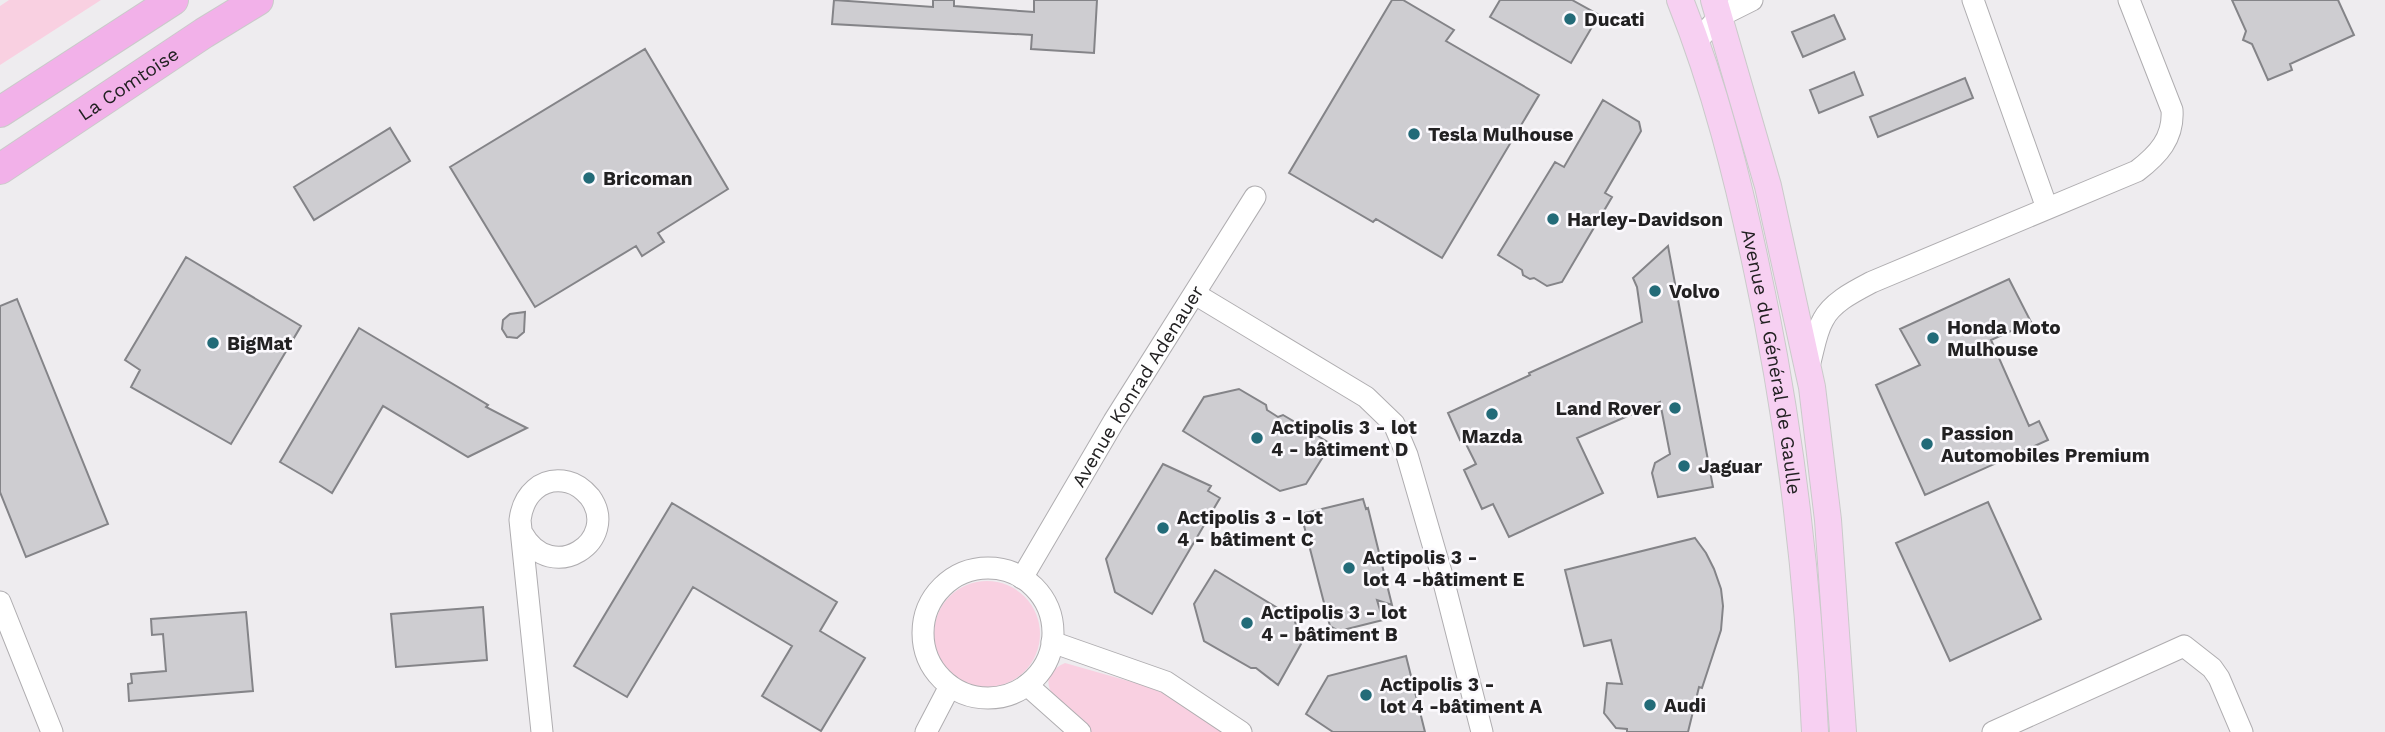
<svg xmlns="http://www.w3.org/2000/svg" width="2385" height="732" font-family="'Work Sans',sans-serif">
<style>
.green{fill:#f9d0e1}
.building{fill:#cecdd1;stroke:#848488;stroke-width:2}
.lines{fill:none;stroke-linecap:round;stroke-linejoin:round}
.minor-casing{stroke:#afadb0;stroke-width:23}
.major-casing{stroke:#cacaca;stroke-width:28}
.highway-casing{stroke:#cacaca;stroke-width:32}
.minor{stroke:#fff;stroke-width:21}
.major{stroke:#f7d0f2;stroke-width:26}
.highway{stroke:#f2b1e9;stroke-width:30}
.poi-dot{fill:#236b78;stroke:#fbf9fd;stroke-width:2.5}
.labels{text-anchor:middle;stroke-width:5;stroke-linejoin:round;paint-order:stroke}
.poi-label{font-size:19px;font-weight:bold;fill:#222122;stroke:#fbf9fd;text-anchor:start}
.street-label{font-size:19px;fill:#222122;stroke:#fbf9fd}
</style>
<rect width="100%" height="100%" fill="#eeecef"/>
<path class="green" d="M9 0H101L0 65V6Z
M934 634a53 53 0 1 1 106 0a53 53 0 1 1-106 0Z
M1065 663 1146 686 1173 697 1223 732H1089C1072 715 1023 682 1065 663Z"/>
<path class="building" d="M834 0 933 7V0H954V6L1034 12V0H1097L1094 53 1031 49 1032 35 832 24Z
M1392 0H1403L1454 30 1446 41 1539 95 1442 258 1376 219 1373 222 1289 173Z
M1500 0H1572L1599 15 1571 63 1490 17Z
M2232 0H2338L2354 35 2290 64 2292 70 2268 80 2252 44 2243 40 2246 31Z
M1834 15 1845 39 1803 57 1792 32Z
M645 49 728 189 658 233 664 242 642 256 636 246 535 307 450 167Z
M1854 72 1863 95 1819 113 1810 90Z
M1965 78 1973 98 1878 137 1870 117Z
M1603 100 1639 122 1641 131 1605 193 1612 197 1562 282 1547 286 1534 278 1530 279 1523 275 1522 270 1498 255 1555 162 1564 167Z
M390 128 410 161 314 220 294 187Z
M1668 246 1713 487 1658 497 1652 473 1655 463 1670 454 1660 402 1577 438 1603 493 1509 537 1493 504 1482 509 1464 470 1476 464 1463 438 1460 440 1448 413 1530 375 1529 373 1642 322 1637 287 1633 278Z
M186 257 301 326 231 444 131 387 140 370 125 360Z
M2009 279 2031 322 1991 340 2029 426 2039 421 2048 440 1925 495 1876 385 1920 365 1900 329Z
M17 299 108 524 26 557 0 492V306Z
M525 312 524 332 517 338 507 337 502 329 503 320 510 314Z
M359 328 488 405 486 407 527 428 468 457 383 406 332 493 321 486 280 462Z
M1239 389 1266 405 1267 410 1278 417 1283 415 1295 422 1296 433 1308 430 1331 444 1306 484 1280 491 1183 431 1204 397Z
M1163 464 1211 486 1208 491 1220 498 1152 614 1115 592 1106 559Z
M1363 499 1366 509 1368 508 1392 605 1377 600 1383 620 1339 631 1330 626 1301 514Z
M1988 502 2041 619 1950 661 1896 543Z
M672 503 837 602 820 631 865 658 821 731 762 696 792 646 693 587 627 697 574 666Z
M1695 538 1706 553 1714 569 1721 589 1723 606 1721 630 1702 688 1699 687 1688 732H1627V729L1616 728 1604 713 1607 683 1622 684 1611 640 1584 646 1565 570Z
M1215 570 1294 618 1301 644 1278 685 1256 668H1251L1204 641 1194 604Z
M483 607 487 660 396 667 391 614Z
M246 612 253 691 129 701 128 684 132 683 131 674 166 671 163 634 152 635 151 619Z
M1406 656 1425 732H1333L1306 714 1328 676Z"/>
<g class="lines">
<g class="minor-casing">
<g id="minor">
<path d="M1973 0 2047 208"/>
<path d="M1697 41 1720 16 1752 0"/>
<path d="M1195 294 1366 397 1394 424 1407 455 1443 579 1482 732"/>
<path d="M1808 369C1813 354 1815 334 1823 320 1832 302 1855 291 1872 282L2137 171C2158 155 2174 138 2172 110L2129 0"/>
<path d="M522 533C552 587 621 540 590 497 584 490 577 484 568 482 541 476 523 495 520 520L542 732"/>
<circle cx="988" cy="633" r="65"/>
<path id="s1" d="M1022 578 1114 421 1255 197"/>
<path d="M0 602 52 732"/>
<path d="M1052 642 1166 682 1241 732"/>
<path d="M1027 685 1080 732"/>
<path d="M926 732 950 686"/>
<path d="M1993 732 2184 646 2212 668 2219 678 2242 732"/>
</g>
</g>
<g class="major-casing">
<g id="major">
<path id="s2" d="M1680 0C1715 87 1738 179 1757 270 1790 422 1808 576 1815 732"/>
<path d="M1714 0 1768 186 1812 387 1828 520 1843 732"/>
</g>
</g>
<g class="highway-casing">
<g id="highway">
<path d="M0 112 173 0"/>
<path id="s3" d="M0 169 204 33 258 0"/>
</g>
</g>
<use href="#minor" class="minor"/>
<use href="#major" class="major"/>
<use href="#highway" class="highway"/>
</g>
<g class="poi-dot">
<circle cx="1570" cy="19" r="7"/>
<circle cx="1414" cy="134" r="7"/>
<circle cx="589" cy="178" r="7"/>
<circle cx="1553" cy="219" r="7"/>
<circle cx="1655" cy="291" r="7"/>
<circle cx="1933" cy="338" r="7"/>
<circle cx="213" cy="343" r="7"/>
<circle cx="1675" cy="408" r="7"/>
<circle cx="1492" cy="414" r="7"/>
<circle cx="1257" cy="438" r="7"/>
<circle cx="1927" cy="444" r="7"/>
<circle cx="1684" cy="466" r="7"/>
<circle cx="1163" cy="528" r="7"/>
<circle cx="1349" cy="568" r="7"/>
<circle cx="1247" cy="623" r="7"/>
<circle cx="1366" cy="695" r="7"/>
<circle cx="1650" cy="705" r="7"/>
</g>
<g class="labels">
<g class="poi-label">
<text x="1584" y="26">Ducati</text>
<text x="1428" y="141">Tesla Mulhouse</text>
<text x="603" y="185">Bricoman</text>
<text x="1567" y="226">Harley-Davidson</text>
<text x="1669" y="298">Volvo</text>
<text x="1947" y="334">Honda Moto<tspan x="1947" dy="22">Mulhouse</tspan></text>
<text x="227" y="350">BigMat</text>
<text x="1661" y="415" text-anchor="end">Land Rover</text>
<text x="1271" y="434">Actipolis 3 - lot<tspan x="1271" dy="22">4 - bâtiment D</tspan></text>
<text x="1941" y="440">Passion<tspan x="1941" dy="22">Automobiles Premium</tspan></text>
<text x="1492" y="443" text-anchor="middle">Mazda</text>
<text x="1698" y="473">Jaguar</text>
<text x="1177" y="524">Actipolis 3 - lot<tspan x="1177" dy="22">4 - bâtiment C</tspan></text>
<text x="1363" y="564">Actipolis 3 -<tspan x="1363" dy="22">lot 4 -bâtiment E</tspan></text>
<text x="1261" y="619">Actipolis 3 - lot<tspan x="1261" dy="22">4 - bâtiment B</tspan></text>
<text x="1380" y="691">Actipolis 3 -<tspan x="1380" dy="22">lot 4 -bâtiment A</tspan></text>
<text x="1664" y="712">Audi</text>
</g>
<g class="street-label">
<text dy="7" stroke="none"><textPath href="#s3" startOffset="154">La Comtoise</textPath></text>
<text dy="7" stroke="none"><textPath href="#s2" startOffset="374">Avenue du Général de Gaulle</textPath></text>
<text dy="7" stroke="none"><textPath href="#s1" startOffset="224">Avenue Konrad Adenauer</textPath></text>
</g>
</g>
</svg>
